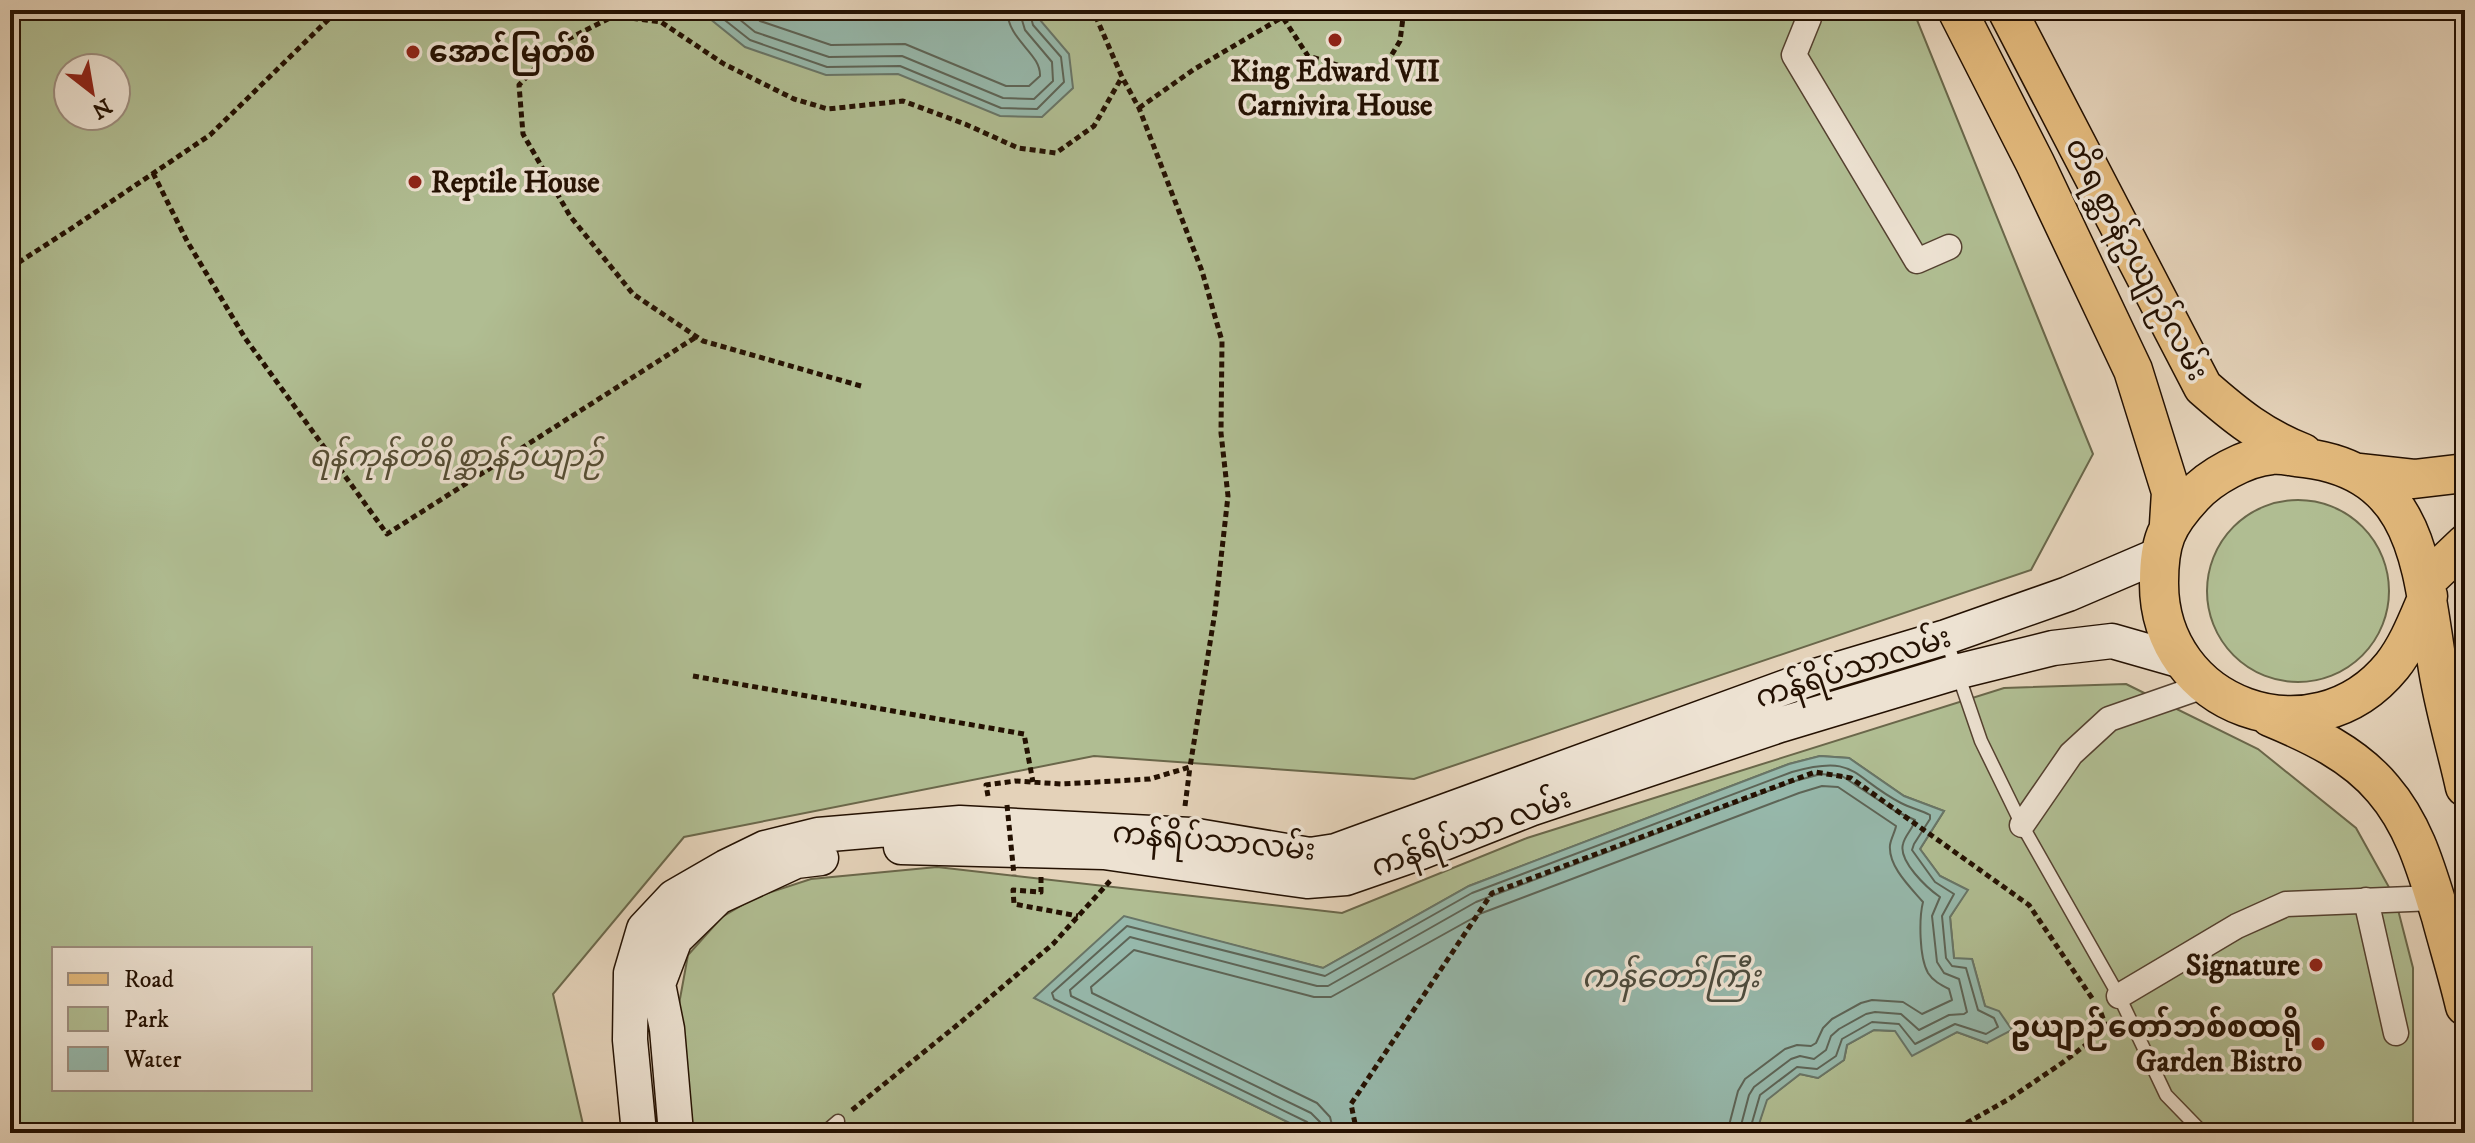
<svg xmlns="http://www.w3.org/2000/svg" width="2475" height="1143" font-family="'IM FELL DW Pica','Noto Sans Myanmar',serif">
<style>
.green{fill:#b0bd92;stroke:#6a674a;stroke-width:2;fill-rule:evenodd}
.water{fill:#96b8ab;stroke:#687567;stroke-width:2}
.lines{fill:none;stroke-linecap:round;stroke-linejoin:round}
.shore{stroke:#5d6456;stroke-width:2}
.lane-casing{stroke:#544130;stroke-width:15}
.street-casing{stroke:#544130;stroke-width:27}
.secondary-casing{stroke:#241102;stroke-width:37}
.primary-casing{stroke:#241102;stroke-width:41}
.path{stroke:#241102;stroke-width:5;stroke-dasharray:6 4;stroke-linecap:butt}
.lane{stroke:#ede2d2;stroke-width:12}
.street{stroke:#ede2d2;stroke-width:24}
.secondary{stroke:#ede2d2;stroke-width:34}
.primary{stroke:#e2b97c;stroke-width:38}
.path-bridge{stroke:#241102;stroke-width:5;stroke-dasharray:6 4;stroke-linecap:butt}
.poi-dot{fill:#8f2418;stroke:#ede2d2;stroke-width:3}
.labels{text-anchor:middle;stroke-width:7;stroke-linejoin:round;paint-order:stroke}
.poi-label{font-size:30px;font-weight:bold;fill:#241102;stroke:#ede2d2;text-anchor:start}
.street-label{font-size:30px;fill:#241102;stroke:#ede2d2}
.park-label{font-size:30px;font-style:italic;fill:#554d34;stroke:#ede2d2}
.water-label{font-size:32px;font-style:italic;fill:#4c4b3d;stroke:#ede2d2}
</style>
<rect width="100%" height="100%" fill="#e4d2b9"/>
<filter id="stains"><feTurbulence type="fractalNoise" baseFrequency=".0025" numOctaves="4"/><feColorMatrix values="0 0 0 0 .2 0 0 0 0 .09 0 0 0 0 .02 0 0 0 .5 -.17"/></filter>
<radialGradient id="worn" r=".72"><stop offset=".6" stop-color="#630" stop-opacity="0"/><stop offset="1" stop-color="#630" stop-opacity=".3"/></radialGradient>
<path class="green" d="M10 10H1913L2093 454 2031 570 1414 779 1094 756 684 837 553 994 585 1133H10ZM68 68H116V116H68ZM54 949H310V1089H54Z
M2207 591a91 91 0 1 1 182 0a91 91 0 1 1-182 0Z
M2126 684 2258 749 2356 828 2395 898 2413 968V1133H1756L1766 1100 1800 1074 1818 1078 1844 1060 1847 1045 1874 1030 1895 1031 1936 1042 1957 1032 1987 1043 1985 1006 1972 959H1954L1950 917 1967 890 1940 876 1920 849 1944 811 1904 796 1849 758 1820 756 1789 764 1469 886 1323 968 1124 917 1035 998 1310 1133H687L675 1026 688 955 722 917 756 897 811 879 937 867 1342 913 1527 838 2004 688Z"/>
<path class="water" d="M699 10H1035L1040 20 1069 54 1073 88 1042 117 1000 116 898 74 826 75 745 47Z
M1820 756 1849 758 1904 796 1944 811 1920 849 1940 876 1968 890 1950 917 1954 958 1972 959 1985 1006 1999 1011 2012 1030 1987 1043 1957 1032 1912 1056 1895 1031 1874 1030 1847 1045 1844 1060 1818 1078 1800 1074 1767 1100 1756 1133H1310L1034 998 1124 916 1323 968 1469 886 1789 764Z"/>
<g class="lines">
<path class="shore" d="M712 10 750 40 827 67 900 66 1001 108 1037 109 1064 82 1061 57 1033 25 1029 10
M728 10 755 32 829 57 902 56 1003 98 1034 99 1053 81 1052 62 1025 30 1019 10
M747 10 760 21 831 45 905 44 1006 86H1029L1040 76C1041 53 1008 41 1007 10
M1312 1133 1311 1126 1307 1122 1054 999 1052 993 1127 926 1325 976 1472 893 1792 772C1857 754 1850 776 1901 803 1910 808 1921 810 1930 815V819L1914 844 1912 850 1935 882 1954 894 1942 916 1946 958 1952 966 1966 968 1978 1010 1994 1018 1998 1027 1986 1034 1955 1024 1915 1044 1899 1024 1872 1022 1842 1039 1836 1056 1817 1069 1797 1067 1760 1095 1749 1133
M1322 1133 1320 1122 1311 1113 1071 996 1070 990 1130 937 1317 986H1328L1476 902 1795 781 1821 774 1842 776 1895 811 1915 820C1913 829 1905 835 1903 844 1898 861 1927 888 1940 897L1932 916 1937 962 1944 973 1959 979 1967 1012 1964 1014 1949 1015 1919 1030 1901 1014 1875 1012 1866 1014 1839 1029 1831 1036 1826 1050 1814 1059 1800 1056 1791 1059 1754 1087 1749 1095 1739 1133
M1334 1133 1330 1117 1317 1103 1092 993 1091 987 1134 950 1314 997H1331L1482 913 1799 793 1822 786 1838 787 1896 826C1895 832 1891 838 1890 845 1888 866 1910 887 1923 902 1919 918 1919 957 1928 973 1933 981 1941 985 1949 989L1952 1000 1922 1014 1903 1002 1872 1000 1861 1003 1832 1019 1823 1028 1816 1043 1811 1046 1797 1045 1785 1049 1745 1079 1738 1091 1727 1133"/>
<g class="lane-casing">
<path id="lane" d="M1946 639 1981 741 2022 825 2119 996 2166 1095 2203 1133
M824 1133 838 1121"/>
</g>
<g class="street-casing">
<path id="street" d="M1804 10 1809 18 1794 55 1917 261 1949 247
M2022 825 2071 754 2109 719 2204 686
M2366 900 2396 1033
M2119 996 2237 926 2286 904 2435 898"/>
</g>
<g class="secondary-casing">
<path id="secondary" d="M901 847 1104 852 1307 881 1346 878 1421 852 1530 809 1780 725 1956 672 2053 648 2112 641 2182 661
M639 1133 630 1040 631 973 644 929 674 897 726 867 765 848 818 835 960 823 1191 835 1310 855 1336 851 1819 675 1946 637 2068 594 2159 555
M676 1133 667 1029 658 984 675 939 718 897 796 861 821 858"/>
</g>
<g class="primary-casing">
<path id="primary" d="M1957 10 2035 163 2133 370 2171 492 2169 524
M2007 10 2203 387C2236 416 2262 437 2303 453
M2359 473 2414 479 2465 473
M2425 582 2465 544
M2428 596C2418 619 2408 646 2392 666 2313 763 2158 707 2159 582 2159 542 2166 525 2193 496 2210 477 2246 457 2272 455 2280 454 2289 456 2296 457 2420 468 2421 566 2437 663 2443 704 2456 746 2465 787
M2270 717C2311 734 2354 754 2383 789 2415 826 2427 872 2441 917 2449 947 2458 976 2465 1006"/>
</g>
<path class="path" d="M1278 10 1308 56 1347 68 1382 71 1400 41 1404 10
M1139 108 1193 70 1281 18
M153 173 187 241 245 338 387 534 696 337
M10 268 72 228 210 135 338 10
M861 386 703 341 633 294 570 216 523 134 519 85 558 44 614 16 661 22 724 64 794 99 828 109 903 101 965 124 1018 148 1056 153 1094 126 1122 77
M693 676 1024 734 1033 782
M988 796 986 785 1015 781 1062 784 1150 779 1190 767 1215 612 1228 496 1221 433 1222 341 1202 271 1139 108 1122 77 1093 10
M1185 806 1190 767
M1041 877V892L1013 890 1014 904 1078 916
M2101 1013 2107 1029
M852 1110 961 1022 1053 944 1110 881
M1357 1133 1351 1104 1492 893 1815 772 1851 778 2029 905 2094 1001
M1949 1133 2009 1099 2062 1063 2108 1028"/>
<use href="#lane" class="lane"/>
<use href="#street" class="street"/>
<use href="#secondary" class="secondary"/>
<use href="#primary" class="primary"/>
<path class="path-bridge" d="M1007 805 1014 875"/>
</g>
<g class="poi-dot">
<circle cx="1335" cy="40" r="8"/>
<circle cx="413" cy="52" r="8"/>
<circle cx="415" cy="182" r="8"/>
<circle cx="2316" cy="965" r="8"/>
<circle cx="2318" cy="1044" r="8"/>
</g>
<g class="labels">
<g class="poi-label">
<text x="429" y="62">အောင်မြတ်စံ</text>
<text x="1335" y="81" text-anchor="middle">King Edward VII<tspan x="1335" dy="34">Carnivira House</tspan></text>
<text x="431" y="192">Reptile House</text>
<text x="2300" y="975" text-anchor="end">Signature</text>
<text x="2302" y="1037" text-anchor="end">ဥယျာဉ်တော်ဘစ်စထရို<tspan x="2302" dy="34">Garden Bistro</tspan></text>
</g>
<g class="street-label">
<text transform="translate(2137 259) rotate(62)" y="10">တိရစ္ဆာန်ဥယျာဉ်လမ်း</text>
<text transform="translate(1853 667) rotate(-18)" y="10">ကန်ရိပ်သာလမ်း</text>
<text transform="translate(1471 832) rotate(-20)" y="10">ကန်ရိပ်သာ လမ်း</text>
<text transform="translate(1214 841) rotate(5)" y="10">ကန်ရိပ်သာလမ်း</text>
</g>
<g class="park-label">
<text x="456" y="466">ရန်ကုန်တိရိစ္ဆာန်ဥယျာဉ်</text>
</g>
<g class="water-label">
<text x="1671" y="987">ကန်တော်ကြီး</text>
</g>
</g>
<rect width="2475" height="1143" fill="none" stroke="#e4d2b9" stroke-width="40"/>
<rect x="12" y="12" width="2451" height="1119" fill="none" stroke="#241102" stroke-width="4"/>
<rect x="20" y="20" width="2435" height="1103" fill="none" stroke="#241102" stroke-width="2"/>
<rect x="52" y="947" width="260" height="144" fill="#ede2d2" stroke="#9d8e7f" stroke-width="2"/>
<rect x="68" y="973" width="40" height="12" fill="#e2b97c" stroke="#9d8e7f" stroke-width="2"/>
<text x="124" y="987" font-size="24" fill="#241102">Road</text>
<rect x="68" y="1007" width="40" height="24" fill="#b0bd92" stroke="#9d8e7f" stroke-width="2"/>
<text x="124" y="1027" font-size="24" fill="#241102">Park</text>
<rect x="68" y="1047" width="40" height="24" fill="#96b8ab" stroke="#9d8e7f" stroke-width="2"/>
<text x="124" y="1067" font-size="24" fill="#241102">Water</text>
<g transform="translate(92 92) rotate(149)"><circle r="38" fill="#ede2d2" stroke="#9d8e7f" stroke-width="2"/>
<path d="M0-6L14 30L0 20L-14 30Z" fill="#8f2418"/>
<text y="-12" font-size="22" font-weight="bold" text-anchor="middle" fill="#241102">N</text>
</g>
<rect width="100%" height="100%" filter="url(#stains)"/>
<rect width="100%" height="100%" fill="url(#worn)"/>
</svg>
